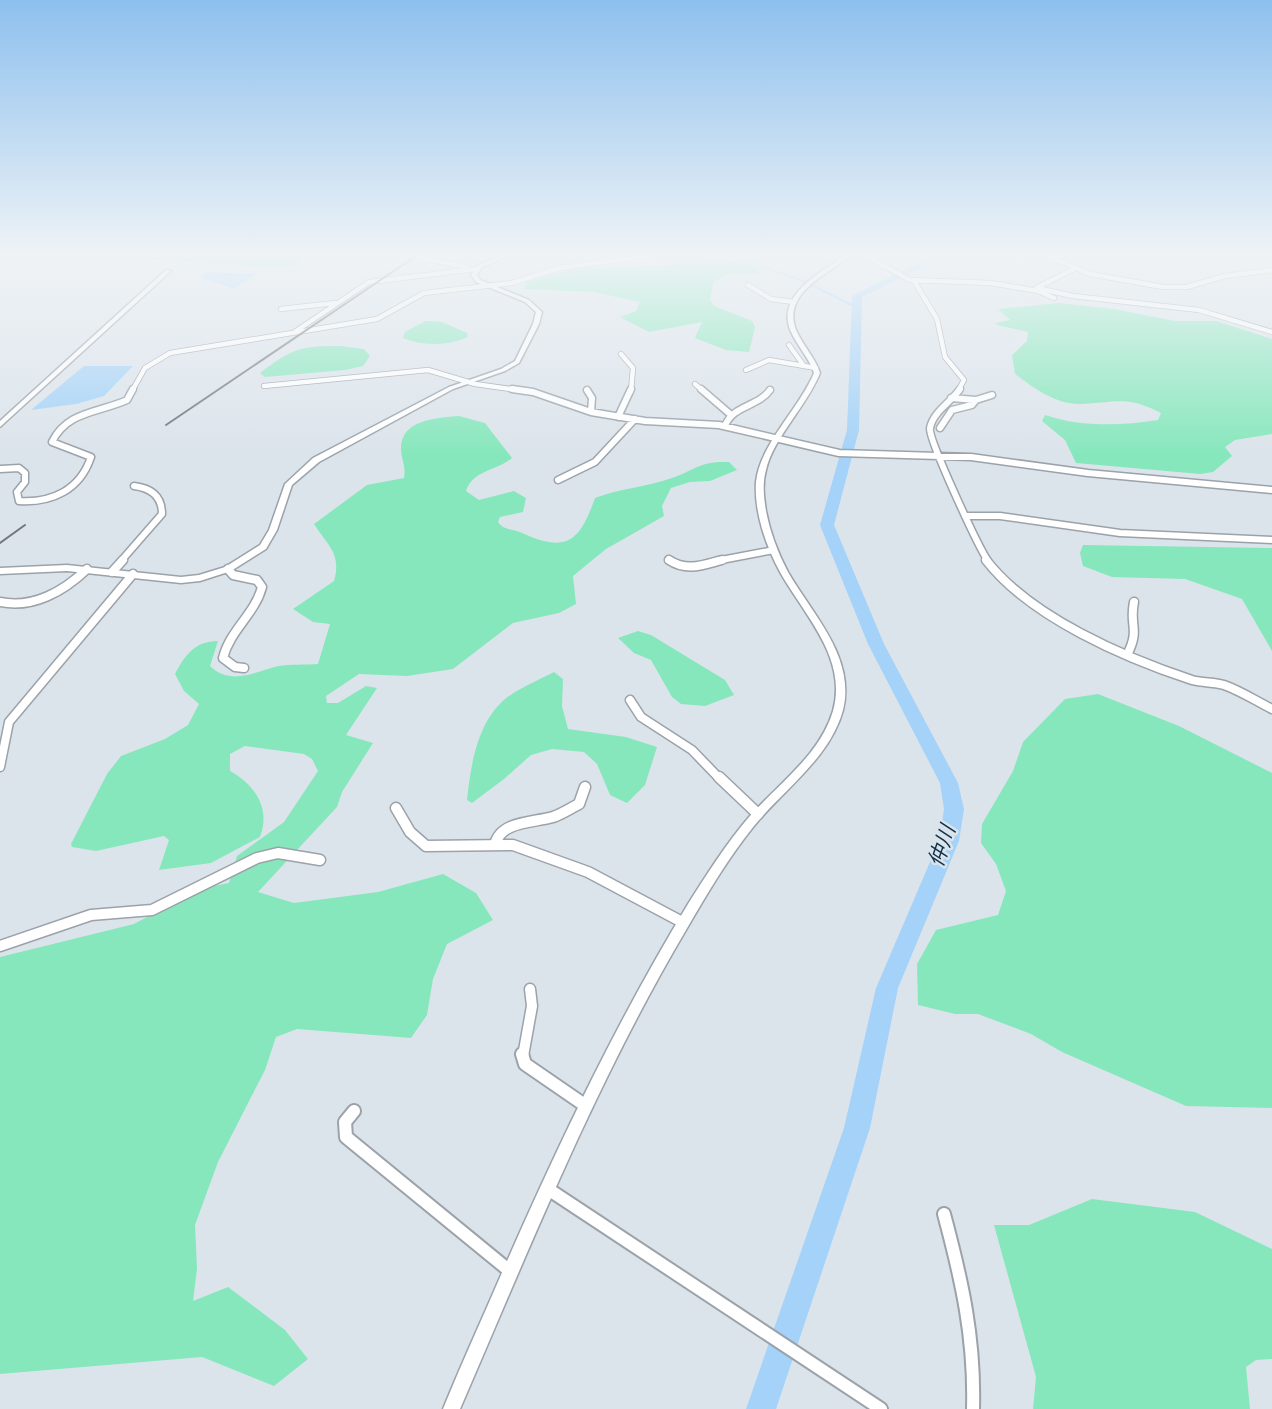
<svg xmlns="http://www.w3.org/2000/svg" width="1272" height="1409" font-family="'Asap Condensed','Noto Sans JP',sans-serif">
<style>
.green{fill:#87e7bc}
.water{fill:#a4d2f8}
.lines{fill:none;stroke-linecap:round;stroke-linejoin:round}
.stream{stroke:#a4d2f8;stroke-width:2}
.river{fill:#a4d2f8;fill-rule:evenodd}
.minor-far4-casing{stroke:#9ba2a9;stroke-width:6}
.minor-far3-casing{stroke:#9ba2a9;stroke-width:9}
.minor-far2-casing{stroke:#9ba2a9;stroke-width:11}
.minor-far1-casing{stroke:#9ba2a9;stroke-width:13}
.minor-casing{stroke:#9ba2a9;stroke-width:16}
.tertiary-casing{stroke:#9ba2a9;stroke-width:3}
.minor-far4{stroke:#fff;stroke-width:4.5}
.minor-far3{stroke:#fff;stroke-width:6}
.minor-far2{stroke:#fff;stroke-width:8}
.minor-far1{stroke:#fff;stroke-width:10}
.minor{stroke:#fff;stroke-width:12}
.tertiary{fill:#fff;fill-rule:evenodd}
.rail{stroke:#72777c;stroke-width:2}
.labels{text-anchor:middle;stroke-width:5;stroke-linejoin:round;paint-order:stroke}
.water-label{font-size:21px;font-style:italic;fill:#10324b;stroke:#dce4eb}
</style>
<rect width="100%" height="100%" fill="#dce4eb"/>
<path class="green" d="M89 256H306L296 265 273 267Z
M742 262 758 269 761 274H729L714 282 710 299 714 306 752 321 755 327 749 352 726 350 695 338 702 322 649 332 620 317 636 311 640 302 593 292 524 289 526 282 575 269Z
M1059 303 1114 309 1175 321H1216L1272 339V434L1235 440 1225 447 1232 456 1213 472 1200 474 1076 463 1065 440 1042 421 1045 415C1081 427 1120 426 1158 420L1161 413C1126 395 1116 403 1080 404 1055 404 1034 388 1015 374L1012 355 1027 341 1028 332 997 325 995 323 1010 320 998 309Z
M425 321 442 322 467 333 468 337C449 346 421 346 403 338L405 332Z
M341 346 364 349 370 356 363 366 345 370 265 377 260 373C293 348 299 346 341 346Z
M459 416 485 423 512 458C497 471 473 470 466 491L479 500 514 491 526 498 523 512 500 517 498 522C503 530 513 529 522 533 568 554 580 540 595 498 620 488 647 487 672 478 697 469 700 461 729 462L737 470 710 481 690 482 671 488 662 506 664 516 606 549 573 576 576 604 559 613 513 623 453 669 407 676 359 674 326 696 327 703H338L366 686 377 688 346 735 373 743 342 792 337 807 258 892 294 903 378 892 443 874 476 893 493 920 447 944 433 979 427 1015 411 1038 297 1029 276 1037 265 1070 218 1162 195 1225 197 1269 193 1301 228 1287 285 1330 308 1359 274 1386 202 1357 0 1374V957L134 924 199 889 229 883 237 856 284 822 318 771 312 759 304 754 245 746 230 754V771C255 785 271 808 260 837L211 863 159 870 169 840 164 836 96 851 72 847 71 844 107 774 121 756 165 739 188 725 199 704 184 691 175 674C185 655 195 641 218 641L210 666C231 686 255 672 278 666 291 664 305 665 318 664L330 624 313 622 293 609 334 581C342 553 327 545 314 524L367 485 404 478C406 466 402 461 401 450 400 419 437 418 459 416Z
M1083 545 1272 548V651L1242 599 1185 579 1112 577 1083 566 1080 553Z
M638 631 651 635 725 680 734 695 705 706 681 704 672 697 651 660 634 653 618 638Z
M554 672 563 679 562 706 568 729 626 737 657 747 645 785 627 803 610 795 597 764 584 752 552 749 531 755 504 779 472 803 467 800C471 764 477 723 505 699 519 688 539 680 554 672Z
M1098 694 1179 726 1272 773V1108L1186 1106 1062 1052 1031 1034 978 1014H955L918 1005 917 964 936 930 998 915 1006 891 996 864 981 843 982 824 1013 771 1023 742 1065 699Z
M1092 1199 1195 1212 1272 1249V1359L1256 1360 1246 1367 1250 1409H1033L1036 1377 994 1225H1029Z"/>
<path class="water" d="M206 272 256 274 234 289 200 277Z
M84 366H133L104 396 76 404 31 410Z"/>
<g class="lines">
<path class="stream" d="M731 256 801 280 856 307"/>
<path class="river" d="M932 256H944L862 297 859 430 834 525 884 644 958 783 964 809 959 841 898 988 870 1128 776 1409H746L844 1128 876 988 939 841 944 809 940 783 868 644 820 525 847 430 852 296Z"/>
<g class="minor-far4-casing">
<path id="minor-far4" d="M866 256 910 280 991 283 1038 291 1054 298
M1047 256 1090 274 1163 287H1187L1225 276 1272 270
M418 257 466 267
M914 281 937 319 945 357 964 380 958 391
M748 285 771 299 794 302
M1036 288 1074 269
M1037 288 1073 296 1199 310 1272 332
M281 309 335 303
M293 333 369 282 476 269
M789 345 804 366
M621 354 633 368 631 391
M746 370 769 360 816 368
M695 384 703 391
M264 386 428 370 475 384 525 391
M132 391 145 368 170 353 377 319 424 293 512 283 559 268 651 256"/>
</g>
<g class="minor-far3-casing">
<path id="minor-far3" d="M512 389 533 392 591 412 645 421 719 425 839 453 971 457 1088 473 1272 490
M701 389 730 414
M960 389C951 402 933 412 930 428 928 439 978 546 988 561
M587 390 592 398 591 412
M951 398 976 400 992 395
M618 417 631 389
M725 426C733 405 758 407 770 390
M940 428 952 410 972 405 976 400
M0 469 19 468 25 473V482L17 492 19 501C52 503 80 490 91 457L52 442C67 411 98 413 127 400L133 389
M558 480 595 462 635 419
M965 516H1000L1120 533 1272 540
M121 561 162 514C162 496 151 488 134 486
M716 561 774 550"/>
</g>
<g class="minor-far2-casing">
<path id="minor-far2" d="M669 560C687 572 703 565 722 560
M986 560C1030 617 1125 658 1192 680 1203 683 1214 682 1224 685 1241 691 1256 701 1272 709
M228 569 233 575 257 580 262 587C255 614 230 630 223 658L235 667 244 668
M112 572 123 560
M0 602C33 609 64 591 87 569
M1128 653C1140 628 1129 626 1134 602
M630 700 641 717 692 750 720 779
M0 767 9 722 133 574"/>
</g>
<g class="minor-far1-casing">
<path id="minor-far1" d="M719 777 758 814
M396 808 410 832 426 846 513 845 588 872 684 923
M495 845C500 821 532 823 553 817 562 814 571 808 579 804L585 787
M0 946 91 915 152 910 257 858 278 853 320 860
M523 1056 532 1006 530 989"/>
</g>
<g class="minor-casing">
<path id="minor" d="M522 1054 525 1064 586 1106
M354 1111 345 1122 346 1137 511 1272
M548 1189 881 1409
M944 1214C962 1281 975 1339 973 1409"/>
</g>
<g class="tertiary-casing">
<path id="tertiary" d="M500 256H508L482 267 477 275 480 280 529 300 542 312 539 324 519 363 505 371 453 389 319 462 292 485 277 530 266 549 231 571 200 581 181 583 67 571 0 574V568L67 565 181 577 199 575 225 567 260 545 269 530 285 484 313 458 449 387 501 369 515 361 533 324 536 312 525 302 476 282 471 275 478 265Z
M845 256H851C826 275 778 295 798 334 805 348 815 358 820 373 807 406 773 438 766 470 762 484 764 498 766 511 770 532 778 553 788 572 812 614 856 657 843 710 830 758 784 789 754 826 728 858 707 894 686 930 596 1082 530 1247 460 1409H443C462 1362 484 1315 504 1268 559 1143 617 1021 688 904 707 874 726 844 749 817 778 784 820 755 833 711 848 658 804 615 780 572 766 546 754 512 756 482 760 444 799 409 814 373 809 358 799 348 792 334 773 297 819 273 845 256Z
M166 270 171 271 0 427V421Z"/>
</g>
<use href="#minor-far4" class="minor-far4"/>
<use href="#minor-far3" class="minor-far3"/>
<use href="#minor-far2" class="minor-far2"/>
<use href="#minor-far1" class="minor-far1"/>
<use href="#minor" class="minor"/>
<use href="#tertiary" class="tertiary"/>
<path class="rail" d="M166 425 416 256
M0 543 25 525"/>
</g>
<linearGradient id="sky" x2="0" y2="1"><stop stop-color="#8dc0ee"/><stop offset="0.56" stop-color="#eff3f6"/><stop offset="1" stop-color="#eff3f6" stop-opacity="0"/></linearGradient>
<rect width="1272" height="454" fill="url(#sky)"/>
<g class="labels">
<g class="water-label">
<text transform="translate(942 846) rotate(-71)" y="7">仲川</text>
</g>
</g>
</svg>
